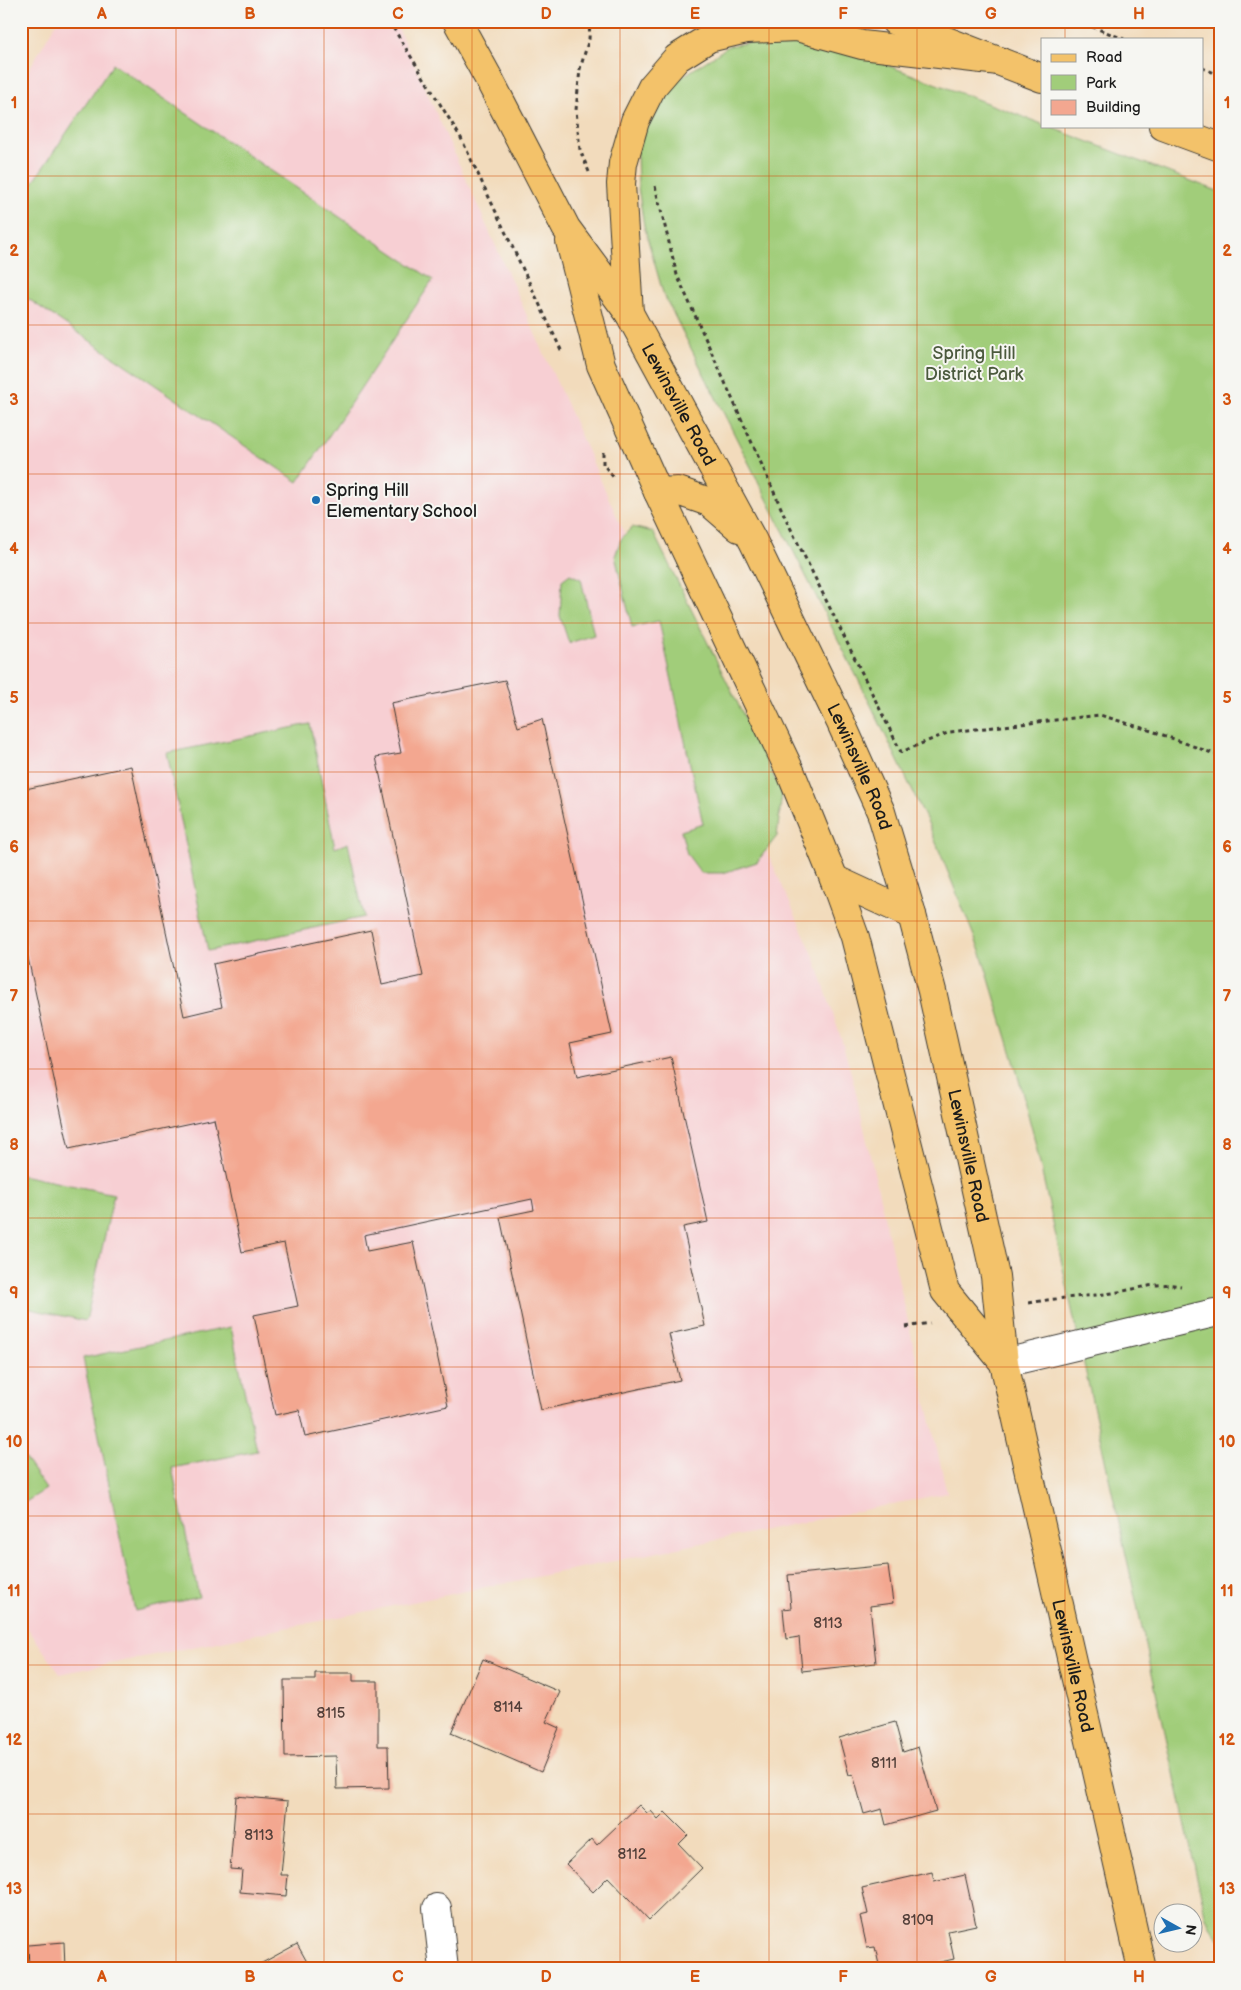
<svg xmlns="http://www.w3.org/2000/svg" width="1241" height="1990" font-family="'Balsamiq Sans',sans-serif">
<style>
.built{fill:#f7cfd3}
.green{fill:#a1cd7a;stroke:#5e744b}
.building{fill:#f3a790}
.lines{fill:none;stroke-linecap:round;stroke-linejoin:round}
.minor-casing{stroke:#3c3934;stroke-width:30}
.major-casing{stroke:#3c3934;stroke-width:30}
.path{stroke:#3c3934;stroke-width:3;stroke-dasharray:4 4;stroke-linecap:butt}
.minor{stroke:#fff;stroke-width:28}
.major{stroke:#f3c26a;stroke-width:28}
.grid{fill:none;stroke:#d4530e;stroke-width:1;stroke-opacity:0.55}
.poi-dot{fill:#1f6fb2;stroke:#f6f6f2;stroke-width:2}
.labels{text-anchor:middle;stroke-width:4;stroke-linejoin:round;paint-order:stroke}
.number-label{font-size:15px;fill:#523f39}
.park-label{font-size:18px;fill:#4b5a3d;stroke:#f6f6f2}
.street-label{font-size:18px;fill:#1c1c1c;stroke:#f6f6f2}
.poi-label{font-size:18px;fill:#1c1c1c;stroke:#f6f6f2;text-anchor:start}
.neatline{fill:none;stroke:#d4530e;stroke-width:2}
.grid-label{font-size:16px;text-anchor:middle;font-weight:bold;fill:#d4530e}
</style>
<rect width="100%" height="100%" fill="#f6f6f2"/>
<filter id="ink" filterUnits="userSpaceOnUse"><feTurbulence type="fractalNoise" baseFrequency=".02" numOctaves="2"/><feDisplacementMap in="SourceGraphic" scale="10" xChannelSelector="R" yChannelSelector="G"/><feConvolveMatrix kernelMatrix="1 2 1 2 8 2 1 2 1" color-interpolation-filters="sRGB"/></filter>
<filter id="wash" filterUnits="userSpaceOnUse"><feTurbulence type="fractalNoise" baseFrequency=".0096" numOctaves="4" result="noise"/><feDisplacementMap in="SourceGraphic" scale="20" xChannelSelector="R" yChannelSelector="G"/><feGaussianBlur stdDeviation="1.12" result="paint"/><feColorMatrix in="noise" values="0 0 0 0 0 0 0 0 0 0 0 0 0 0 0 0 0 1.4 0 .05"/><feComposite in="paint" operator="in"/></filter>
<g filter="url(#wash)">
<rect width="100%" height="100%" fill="#f2dbbc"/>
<path class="built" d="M57 21H395L815 959 842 1041 854 1084 947 1493 60 1674 21 1619V83Z"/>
<path class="green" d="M771 39 826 42 1042 124V126H1047L1220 192V1940L1210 1926 1205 1914 1034 1137 1014 1061 982 956 928 823 865 693 663 293 644 226 638 187 637 152 646 126 662 96 679 79 729 46Z
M113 64 433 280 298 482 21 294V200Z
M632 527 653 532 782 793 777 836 757 862 723 873H701L687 854 681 831 703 824 659 621 632 627 615 556 621 539Z
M570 574 581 579 594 635 569 643 560 616 562 580Z
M310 724 335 848 348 843 364 917 208 951 167 753Z
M21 1175 114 1194 86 1321 21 1307Z
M231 1327 257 1451 172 1468 199 1597 135 1611 83 1358Z
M21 1453 46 1489 21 1505Z"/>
<g id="blocks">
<path class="building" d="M505 680 518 727 542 719 612 1034 570 1043 577 1077 671 1057 708 1222 683 1227 705 1326 669 1334 680 1380 541 1410 500 1217 534 1210 532 1199 364 1235 367 1251 413 1242 448 1406 305 1437 299 1410 275 1415 254 1315 298 1306 284 1243 242 1252 214 1118 69 1149 21 925V790L131 766 184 1016 222 1007 213 964 371 930 382 985 423 976 376 757 401 753 391 703Z
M888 1565 893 1603 870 1606 876 1663 802 1671 799 1637 786 1639 783 1609 791 1608 788 1575Z
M483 1659 560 1692 546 1722 559 1728 541 1772 451 1733Z
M315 1673H353V1681H378V1746H388L389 1788 337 1789 336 1756 285 1757 284 1680H315Z
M895 1722 903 1752 918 1747 936 1811 886 1825 882 1809 864 1814 853 1774 849 1775 839 1738Z
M236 1796 288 1801 281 1875H288L286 1896 240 1892 242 1870 230 1869Z
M639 1805 647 1813 651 1811 658 1819 665 1812 688 1835 679 1844 702 1868 649 1920 608 1877 593 1892 566 1864 592 1839 597 1845Z
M932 1872 934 1882 965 1875 976 1925 948 1931 954 1959 910 1969H880L875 1947 867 1948 860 1916 868 1914 862 1888Z
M64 1942 65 1969H29L28 1945Z
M297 1944 311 1969H251Z"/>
</g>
</g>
<g filter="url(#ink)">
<use href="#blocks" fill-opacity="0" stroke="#3c3934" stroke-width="1"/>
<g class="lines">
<g class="minor-casing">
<path id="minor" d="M1004 1363 1214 1313
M437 1908 444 1969"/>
</g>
<g class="major-casing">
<g id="major">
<path id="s1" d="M457 21 489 79 566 228 629 313 753 541 841 723 881 812 912 915 932 991 995 1276 1004 1363 1142 1969"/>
<path d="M895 21 1042 78"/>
<path d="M1163 126 1220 147"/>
<path d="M570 241 601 365 658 492 791 773 834 879 855 937 945 1291 1004 1363"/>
<path d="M629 313 621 184 623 163 635 121 652 87 677 58 709 38 747 29 797 27 862 45 999 61"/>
<path d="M658 492 678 491 709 502 739 528"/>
<path d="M834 879 912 915"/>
</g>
</g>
<path class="path" d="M389 21 461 138 562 352
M1077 21 1124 39
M1202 68 1220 75
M589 172 580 150 576 110 580 69 589 39 590 21
M655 186 677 275 786 519 901 752 950 732 1100 715 1152 731 1220 756
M603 452V464L614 478
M1029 1303C1055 1298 1080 1297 1105 1294 1133 1291 1153 1281 1181 1286
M906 1327 930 1323"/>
<use href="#minor" class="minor"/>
<use href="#major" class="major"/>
</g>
</g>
<path class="grid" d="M176 21V1969M324 21V1969M472 21V1969M620 21V1969M769 21V1969M917 21V1969M1065 21V39M1065 126V1969M21 176H1220M21 325H1220M21 474H1220M21 623H1220M21 772H1220M21 921H1220M21 1069H1220M21 1218H1220M21 1367H1220M21 1516H1220M21 1665H1220M21 1814H1220"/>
<circle class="poi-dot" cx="316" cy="500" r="5"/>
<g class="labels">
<g class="number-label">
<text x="828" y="1628">8113</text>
<text x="508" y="1712">8114</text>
<text x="331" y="1718">8115</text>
<text x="884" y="1768">8111</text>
<text x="259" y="1840">8113</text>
<text x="632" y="1859">8112</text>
<text x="918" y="1925">8109</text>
</g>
<g class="park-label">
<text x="974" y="359">Spring Hill<tspan x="974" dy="21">District Park</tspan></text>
</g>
<g class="street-label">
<text dy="6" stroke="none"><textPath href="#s1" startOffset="444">Lewinsville Road</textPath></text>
<text dy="6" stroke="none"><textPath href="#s1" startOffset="849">Lewinsville Road</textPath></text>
<text dy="6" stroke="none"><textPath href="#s1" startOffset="1254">Lewinsville Road</textPath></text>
<text dy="6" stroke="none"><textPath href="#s1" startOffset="1775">Lewinsville Road</textPath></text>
</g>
<g class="poi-label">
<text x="326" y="496">Spring Hill<tspan x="326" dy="21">Elementary School</tspan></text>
</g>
</g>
<rect width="1241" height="1990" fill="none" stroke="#f6f6f2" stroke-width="55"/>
<rect x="1041" y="38" width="162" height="90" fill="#f6f6f2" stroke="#9f9f9c"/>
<rect x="1051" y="54" width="25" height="8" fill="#f3c26a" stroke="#9f9f9c"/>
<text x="1086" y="62" font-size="15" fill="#1c1c1c">Road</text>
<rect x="1051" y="75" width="25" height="15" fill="#a1cd7a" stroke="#9f9f9c"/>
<text x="1086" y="88" font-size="15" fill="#1c1c1c">Park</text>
<rect x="1051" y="100" width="25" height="15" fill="#f3a790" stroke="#9f9f9c"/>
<text x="1086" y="112" font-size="15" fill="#1c1c1c">Building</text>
<g transform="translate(1178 1928) rotate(98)"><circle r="24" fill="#f6f6f2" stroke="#9f9f9c"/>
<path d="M0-4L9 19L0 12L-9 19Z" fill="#1f6fb2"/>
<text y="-8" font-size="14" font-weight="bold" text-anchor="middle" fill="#1c1c1c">N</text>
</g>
<rect x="28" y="28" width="1186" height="1934" class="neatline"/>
<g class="grid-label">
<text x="102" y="19">A</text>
<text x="250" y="19">B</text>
<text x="398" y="19">C</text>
<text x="546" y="19">D</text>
<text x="695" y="19">E</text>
<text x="843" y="19">F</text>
<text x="991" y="19">G</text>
<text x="1139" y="19">H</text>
<text x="14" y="108">1</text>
<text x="1227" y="108">1</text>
<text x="14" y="256">2</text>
<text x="1227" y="256">2</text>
<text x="14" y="405">3</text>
<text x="1227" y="405">3</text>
<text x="14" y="554">4</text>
<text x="1227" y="554">4</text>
<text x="14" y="703">5</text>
<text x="1227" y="703">5</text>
<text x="14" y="852">6</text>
<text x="1227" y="852">6</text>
<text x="14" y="1001">7</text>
<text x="1227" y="1001">7</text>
<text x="14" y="1150">8</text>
<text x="1227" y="1150">8</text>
<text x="14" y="1298">9</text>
<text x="1227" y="1298">9</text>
<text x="14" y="1447">10</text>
<text x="1227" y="1447">10</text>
<text x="14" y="1596">11</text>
<text x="1227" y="1596">11</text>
<text x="14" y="1745">12</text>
<text x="1227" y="1745">12</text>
<text x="14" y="1894">13</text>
<text x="1227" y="1894">13</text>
<text x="102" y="1982">A</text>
<text x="250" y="1982">B</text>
<text x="398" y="1982">C</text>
<text x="546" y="1982">D</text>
<text x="695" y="1982">E</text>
<text x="843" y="1982">F</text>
<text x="991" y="1982">G</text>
<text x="1139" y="1982">H</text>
</g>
</svg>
